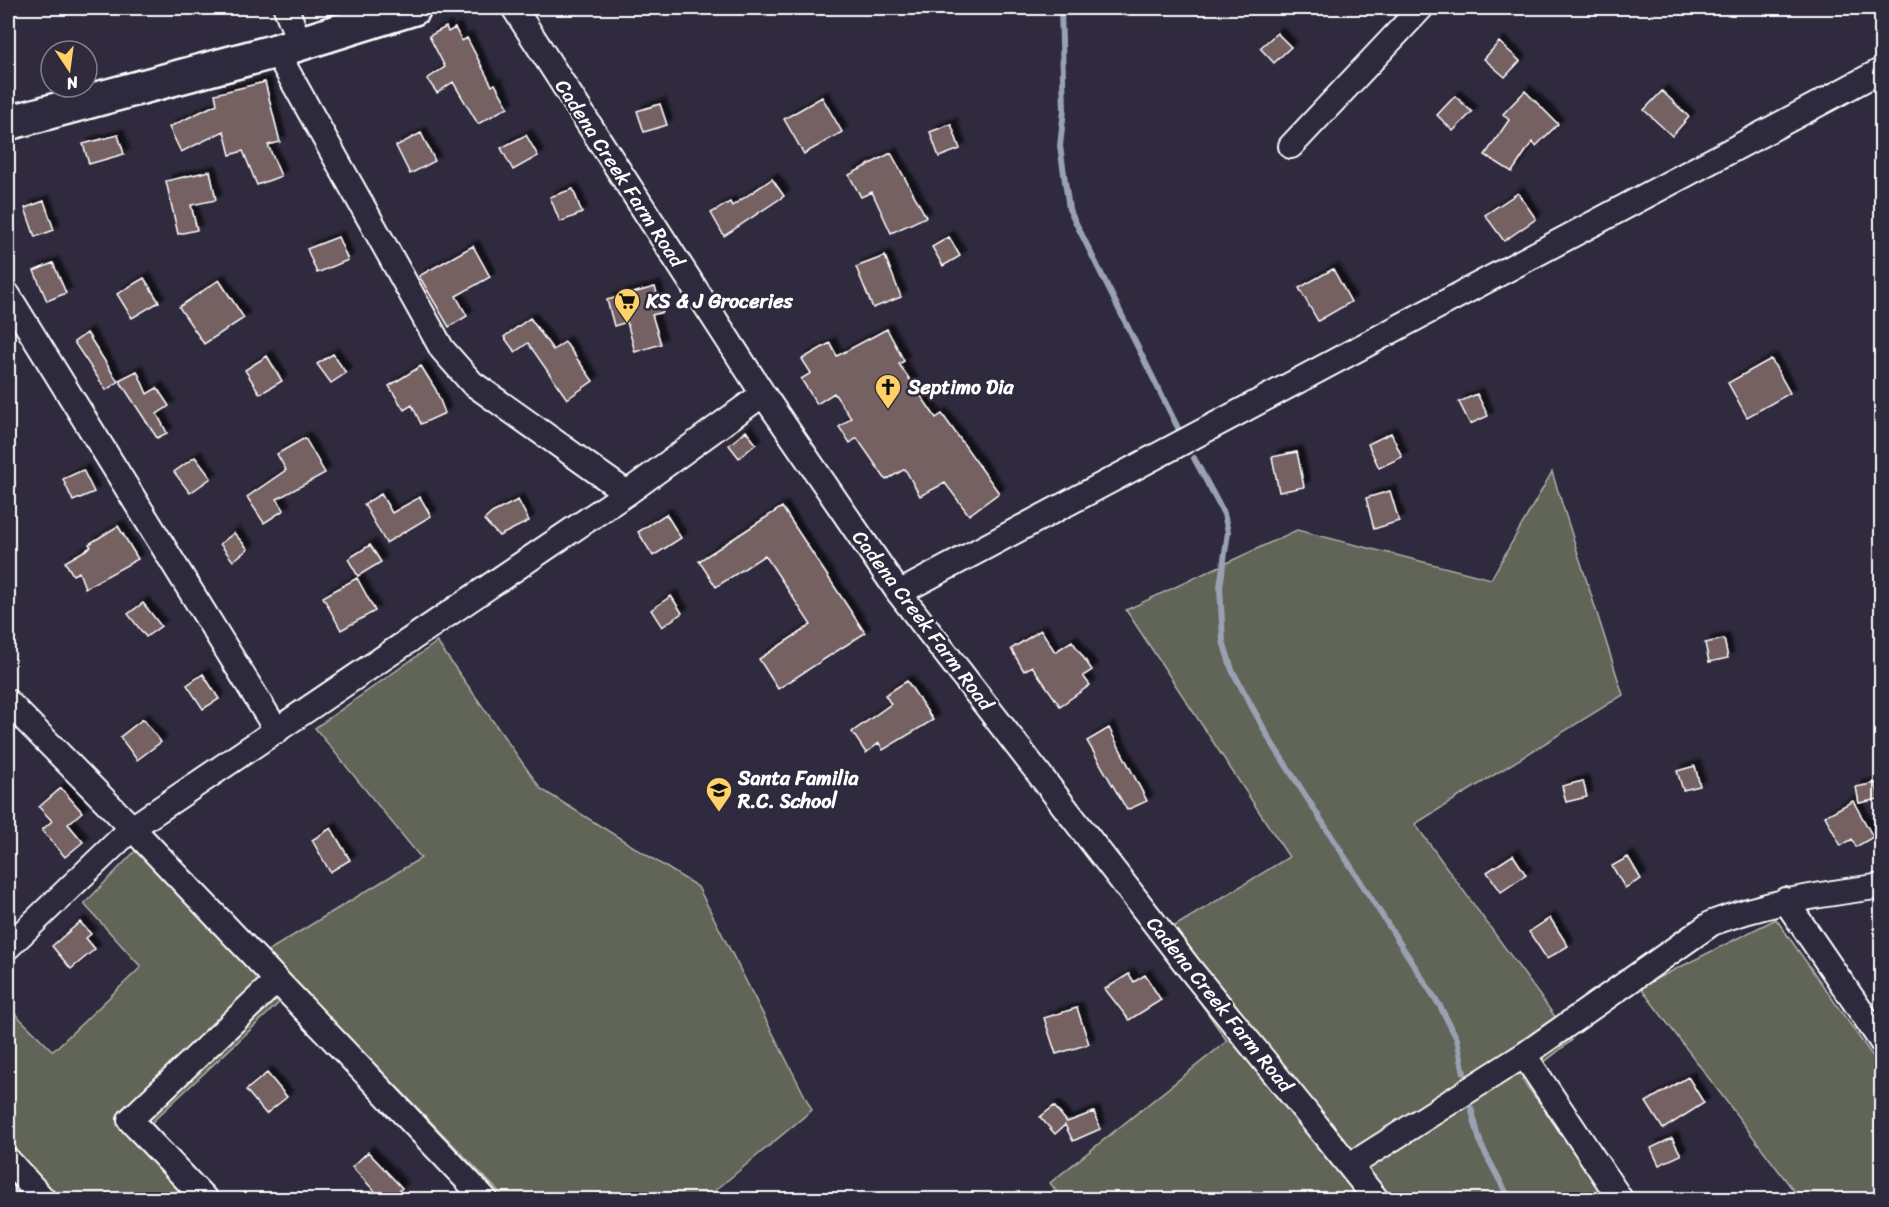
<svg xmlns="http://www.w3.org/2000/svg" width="1889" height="1207" font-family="Sriracha,sans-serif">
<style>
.green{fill:#616558;stroke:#b0b2ac;stroke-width:1.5}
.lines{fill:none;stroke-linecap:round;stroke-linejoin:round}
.stream{stroke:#9aa1b2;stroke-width:6}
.building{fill:#756062;stroke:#fff;stroke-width:1.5;filter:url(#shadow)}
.minor-casing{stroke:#fff;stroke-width:28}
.secondary-casing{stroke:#fff;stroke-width:38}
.minor{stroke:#2f2a3d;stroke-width:24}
.secondary{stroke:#2f2a3d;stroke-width:33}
.labels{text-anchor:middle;stroke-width:5;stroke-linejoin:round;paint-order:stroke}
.street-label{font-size:20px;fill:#fff;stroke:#2f2a3d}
.poi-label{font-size:20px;font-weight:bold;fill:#fff;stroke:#2f2a3d;text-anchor:start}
</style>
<defs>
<filter id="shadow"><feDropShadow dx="5.5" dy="-5.5" stdDeviation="1.5" flood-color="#0009"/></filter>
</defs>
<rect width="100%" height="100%" fill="#2f2a3d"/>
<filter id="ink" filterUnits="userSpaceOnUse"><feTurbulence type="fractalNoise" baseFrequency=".0167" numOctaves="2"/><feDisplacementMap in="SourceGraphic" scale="12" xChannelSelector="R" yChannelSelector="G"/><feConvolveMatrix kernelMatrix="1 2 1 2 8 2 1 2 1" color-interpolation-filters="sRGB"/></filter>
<g filter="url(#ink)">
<path class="green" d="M1552 472 1623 695 1415 824 1572 1040 1522 1080 1612 1199 1063 1200 1050 1183 1227 1041 1155 938 1289 857 1126 610 1297 530 1491 579Z
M437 642 541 789 698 887 812 1110 705 1199H506L266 952 421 858 315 728Z
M138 848 281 1001 151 1123 223 1199H8V1007L53 1051 141 967 84 904Z
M1776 919 1881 1068V1199H1800L1640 987Z"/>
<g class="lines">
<path class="stream" d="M1061 8 1064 110 1060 146 1069 209 1178 428
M1194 458 1224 514 1228 532 1220 587 1223 641 1232 670 1270 740 1440 1006 1457 1039 1464 1073
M1471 1108 1481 1145 1510 1200"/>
</g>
<path class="building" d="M446 27 448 32 455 28 462 41 467 38 492 86 495 84 508 107 478 124 453 82 437 93 427 79 445 67 429 36Z
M1277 33 1291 47 1274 63 1260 48Z
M1499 42 1520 61 1505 77 1484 59Z
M265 82 280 142 268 145 281 176 257 185 243 151 230 155 224 131 181 152 169 127 217 104 215 94Z
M1525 91 1558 124 1536 146 1532 142 1512 172 1485 155 1509 120 1503 114Z
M1662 91 1689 117 1672 136 1644 110Z
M1455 96 1472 112 1453 131 1437 115Z
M822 97 842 132 804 154 784 119Z
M660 104 667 125 644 132 637 111Z
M951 124 960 149 939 157 930 132Z
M421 133 435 161 410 174 396 146Z
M118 135 124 154 89 164 83 144Z
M526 135 538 156 513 170 501 148Z
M891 153 926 217 891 233 872 192 861 197 849 175Z
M210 171 216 200 191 205 197 230 178 234 166 181Z
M772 179 784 196 724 236 711 213 730 202 732 206Z
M573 189 582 213 560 222 550 197Z
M1518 193 1536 219 1504 241 1485 215Z
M44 201 54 230 35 237 25 208Z
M338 237 348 260 317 273 307 249Z
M949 237 960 256 943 266 932 247Z
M473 246 490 277 456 296 467 316 449 327 419 276Z
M885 256 901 297 873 308 856 267Z
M53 263 66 293 47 301 34 271Z
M1333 269 1351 302 1318 321 1299 288Z
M144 278 159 302 132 318 117 294Z
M219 280 244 318 204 344 179 307Z
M655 287 663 312 652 315 661 344 635 352 627 322 614 326 607 300Z
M530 318 553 350 565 342 593 381 567 399 528 343 515 352 504 337Z
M887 329 904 361 899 364 936 418 942 414 999 493 969 515 945 483 920 496 905 469 886 480 857 438 850 443 839 427 851 418 834 393 817 404 801 379 811 373 802 359 830 343 837 356Z
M87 333 118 382 106 390 74 342Z
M333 354 346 373 331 383 317 364Z
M267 356 282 381 260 394 245 370Z
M1771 359 1790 393 1747 417 1728 383Z
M421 366 436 390 445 413 421 424 412 405 404 410 389 386Z
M137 371 147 394 157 388 169 406 157 414 167 433 157 438 119 380Z
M1477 394 1488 416 1470 424 1459 402Z
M746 431 756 444 739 458 729 445Z
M1391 433 1402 457 1379 468 1368 444Z
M305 438 325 473 277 499 284 510 264 523 247 497 286 470 277 454Z
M1297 452 1304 487 1279 492 1272 457Z
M195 457 211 478 190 493 174 472Z
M83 470 94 492 73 501 63 479Z
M1390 491 1399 521 1374 529 1366 498Z
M381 494 392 513 420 497 431 516 386 543 364 504Z
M518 500 529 521 499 536 484 520 492 513Z
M782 507 865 633 778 689 759 659 811 625 765 555 716 587 699 561Z
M666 514 681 538 653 556 638 532Z
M118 526 138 559 85 588 79 572 73 575 65 562 91 547 89 544Z
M234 533 248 549 233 561 220 544Z
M370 545 381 562 358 576 348 559Z
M357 578 375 611 341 630 323 597Z
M671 596 682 613 662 627 651 610Z
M143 603 161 626 146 637 128 614Z
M1041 630 1055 652 1072 641 1092 670 1083 676 1090 685 1060 706 1032 666 1024 671 1011 649Z
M1724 639 1728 658 1709 662 1705 643Z
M203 674 219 699 203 709 187 685Z
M907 681 933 720 883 750 879 743 866 753 852 732 891 704 885 695Z
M143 719 161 742 137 760 120 737Z
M1109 728 1147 801 1127 810 1087 741Z
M1695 766 1700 786 1683 790 1677 771Z
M1583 781 1587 797 1566 802 1562 786Z
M1876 783 1879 799 1859 803 1856 787Z
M61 788 82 812 68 824 83 842 65 857 42 830 52 821 39 807Z
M1853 801 1873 837 1856 847 1852 839 1841 846 1825 816Z
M331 828 350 860 330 872 312 840Z
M1513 855 1526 875 1501 892 1487 872Z
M1628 857 1641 879 1625 888 1612 866Z
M1550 918 1568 946 1547 959 1529 932Z
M80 922 91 934 86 938 95 949 71 969 52 946Z
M1129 974 1134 982 1145 975 1161 1000 1129 1020 1105 989Z
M1077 1008 1089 1044 1056 1054 1044 1018Z
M267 1073 287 1097 266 1114 246 1090Z
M1688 1077 1704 1103 1663 1129 1646 1102Z
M1054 1106 1067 1122 1094 1112 1100 1129 1073 1141 1065 1125 1055 1134 1040 1117Z
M1672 1138 1681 1155 1659 1165 1651 1148Z
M368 1152 402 1188 390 1200H383L352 1167Z"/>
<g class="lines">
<g class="minor-casing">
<path id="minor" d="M286 8 300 44
M514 8 763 394 899 593 1190 969 1377 1200
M276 51 442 349 472 383 627 493
M1291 146 1421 8
M8 295 277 731
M899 593 1882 70
M8 702 132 828 627 493 763 394
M1785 900 1882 1042
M8 947 132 828 486 1200
M1524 1055 1621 1200
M8 1160 44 1200
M1351 1165 1524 1055 1712 923C1767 902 1823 894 1882 886
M206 1200 130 1120 277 980"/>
</g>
<g class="secondary-casing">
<path id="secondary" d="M8 123 276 51 414 8"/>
</g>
<use href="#minor" class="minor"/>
<use href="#secondary" class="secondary"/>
</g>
</g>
<defs>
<g id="supermarket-pin" transform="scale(1.35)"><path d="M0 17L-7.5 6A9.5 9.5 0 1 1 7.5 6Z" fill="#ffd166" stroke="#2f2a3d"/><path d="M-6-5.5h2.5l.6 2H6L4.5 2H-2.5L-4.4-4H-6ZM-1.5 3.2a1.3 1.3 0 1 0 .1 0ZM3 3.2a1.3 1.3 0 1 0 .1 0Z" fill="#111"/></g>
<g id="church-pin" transform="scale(1.35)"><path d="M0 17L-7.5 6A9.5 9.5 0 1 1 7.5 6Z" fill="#ffd166" stroke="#2f2a3d"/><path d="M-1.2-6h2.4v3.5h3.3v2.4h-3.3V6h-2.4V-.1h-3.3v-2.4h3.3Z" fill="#111"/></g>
<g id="school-pin" transform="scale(1.35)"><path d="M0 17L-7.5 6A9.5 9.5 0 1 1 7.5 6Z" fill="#ffd166" stroke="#2f2a3d"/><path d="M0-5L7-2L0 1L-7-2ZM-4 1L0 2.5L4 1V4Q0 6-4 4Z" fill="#111"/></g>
</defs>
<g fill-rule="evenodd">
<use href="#supermarket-pin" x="627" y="301"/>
<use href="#church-pin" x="888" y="387"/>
<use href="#school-pin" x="719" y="790"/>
</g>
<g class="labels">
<g class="street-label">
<text transform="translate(620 173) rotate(57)" y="7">Cadena Creek Farm Road</text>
<text transform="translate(923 620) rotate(53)" y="7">Cadena Creek Farm Road</text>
<text transform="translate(1220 1004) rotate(51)" y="7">Cadena Creek Farm Road</text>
</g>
<g class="poi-label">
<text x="646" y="308">KS &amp; J Groceries</text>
<text x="908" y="394">Septimo Dia</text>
<text x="738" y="785">Santa Familia<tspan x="738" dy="23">R.C. School</tspan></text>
</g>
</g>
<rect width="1889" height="1207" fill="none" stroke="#2f2a3d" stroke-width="30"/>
<rect x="15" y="15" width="1859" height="1177" fill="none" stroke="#fff" stroke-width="2" filter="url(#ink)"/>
<g transform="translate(69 69) rotate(167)"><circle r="28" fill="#2f2a3d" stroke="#827f8b" stroke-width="1.5"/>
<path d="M0-4.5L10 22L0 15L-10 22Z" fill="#ffd166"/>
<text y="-9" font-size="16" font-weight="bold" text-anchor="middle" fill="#ffffff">N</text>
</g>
</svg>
